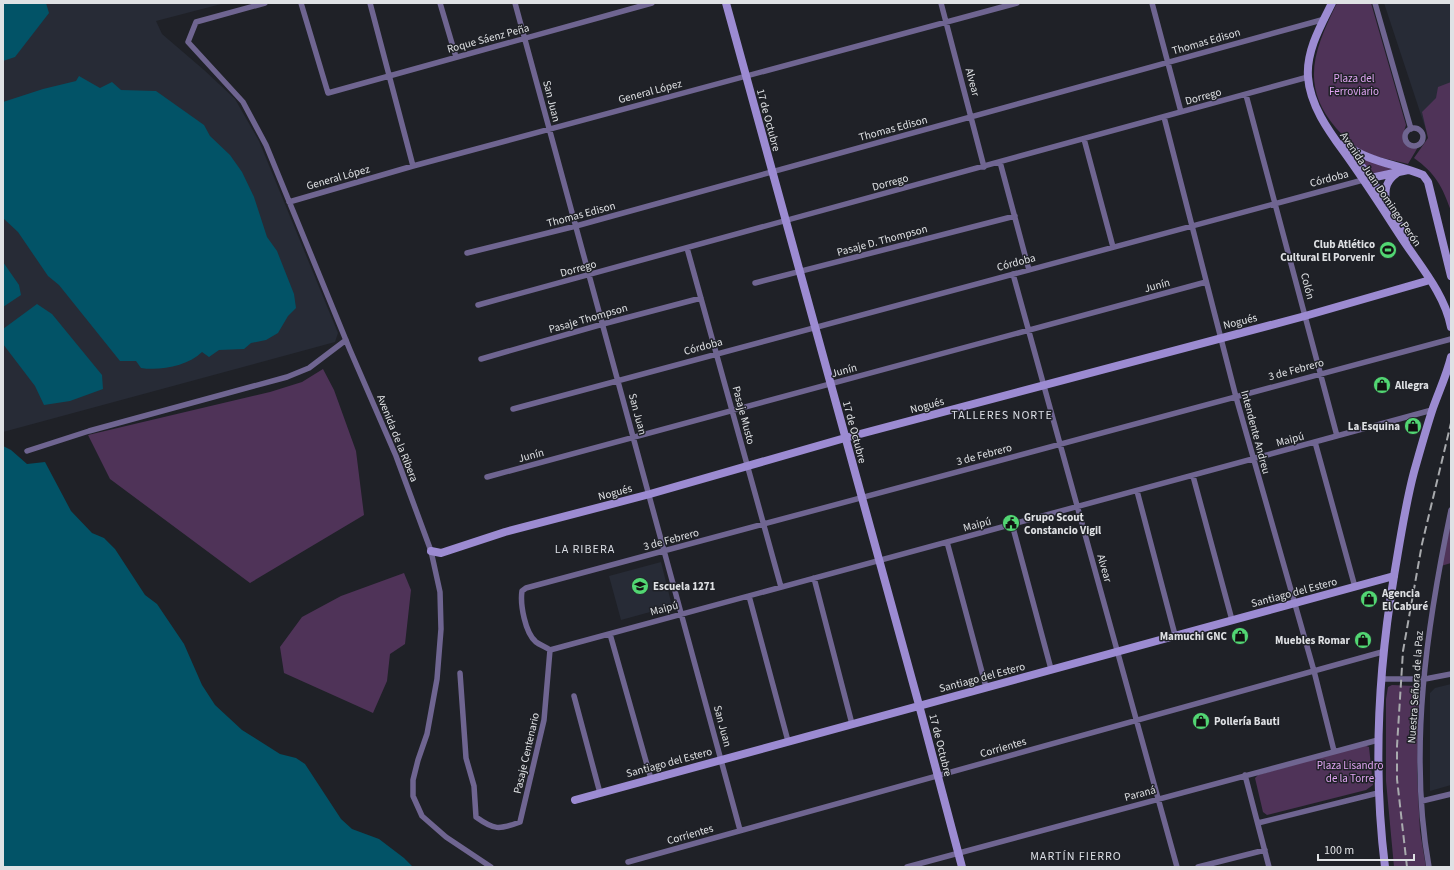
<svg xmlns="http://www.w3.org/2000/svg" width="1454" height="870" font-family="'Source Sans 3',sans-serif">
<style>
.built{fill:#272b36}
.green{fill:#4f3358}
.water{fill:#025367}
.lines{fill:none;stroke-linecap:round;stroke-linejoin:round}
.street{stroke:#6f6591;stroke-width:5.5}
.secondary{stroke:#9c8bd2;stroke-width:8}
.rail{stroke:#a8aaad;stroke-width:2;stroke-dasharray:8 4;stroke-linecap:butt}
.labels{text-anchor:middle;stroke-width:3;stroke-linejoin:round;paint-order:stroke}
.street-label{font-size:11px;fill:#dfe1e4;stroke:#1f2127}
.park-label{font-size:11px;fill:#e0a5f2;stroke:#1f2127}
.poi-label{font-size:11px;font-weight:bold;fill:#dfe1e4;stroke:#1f2127;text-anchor:start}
.neighbourhood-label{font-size:12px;letter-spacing:1px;fill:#dadde4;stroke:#1f2127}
</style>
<rect width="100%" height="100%" fill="#1f2127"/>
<path class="built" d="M3 3H225L156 21 162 34 204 70 235 99 259 141 338 333 335 342 3 432Z
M1384 3H1451V86L1426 130Z
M661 562 672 606 621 620 609 576Z
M1451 684V785L1430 791V693L1435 688Z"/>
<path class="green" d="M1337 3H1371L1406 125C1403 134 1402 138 1407 146L1418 147 1408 164C1394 160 1367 156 1356 148 1349 143 1342 134 1336 128 1299 85 1315 48 1337 3Z
M1451 82V211C1442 186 1436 174 1414 158L1428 138 1422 112 1436 98 1438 87Z
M1362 159H1364L1394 170 1371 175Z
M323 369 334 390 356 451 364 515 250 583 110 479 88 435 270 392 302 382Z
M1451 522V563L1441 566Z
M404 573 411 590 405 644 390 654 387 681 373 713 284 673 280 647 302 617 341 596Z
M1392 685 1414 686 1419 689 1417 774 1420 831 1426 867H1394L1386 781V699L1388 687Z
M1364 745 1369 747 1373 785 1366 790 1267 815 1263 812 1255 778 1258 775Z"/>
<path class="water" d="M3 3H46L49 13 15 57 3 61Z
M79 76 100 88 112 82 121 90 156 91 204 125 210 136 230 155 242 172 254 197 267 237 277 251 294 294 296 308 288 316 278 333 266 340 251 343 244 349 219 350 209 357 202 352C188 366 160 371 141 368L136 361H120L59 285 48 276 18 232 3 218V102L43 89 76 81Z
M3 262 19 285 21 295 3 307Z
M37 304 52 314 102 375 103 389 70 401 44 405 35 386 3 344V329Z
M3 446 11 450 27 464 45 462 71 511 92 533 104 538 115 549 145 595 157 604 184 644 202 685 215 705 242 730 280 754 296 758 305 764 341 819 352 829 379 839 404 858 413 867H3Z"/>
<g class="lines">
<path class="street" d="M265 3 196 22 188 42 243 102 266 145 350 350 396 456 431 551 440 592 441 629 437 679 427 734 418 760 413 780V796L422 816 446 837 491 867
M301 3 328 93 652 3
M370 3 413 166
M440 3 456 57
M515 3 740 830
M941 3 984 167
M1152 3 1181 112
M1375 3 1411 129
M1246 95 1337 436
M1164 117 1236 397 1314 671 1334 751
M1405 137a9 9 0 1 1 18 0a9 9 0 1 1-18 0Z
M1084 139 1113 247
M1000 162 1029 270
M289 202 413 166 1017 3
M687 248 781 587
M467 253 576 226 1325 19
M1013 274 1177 867
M755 283 1015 216
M478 305 1308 77
M481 359 603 324 701 298
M513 409 1363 180
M1315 442 1355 587
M27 451 89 431 287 377 309 368 346 340
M1193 476 1232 620
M487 477 1206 282
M1137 491 1175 635
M1012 524 1051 669
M947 542 986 687
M814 578 852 724
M749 596 788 741
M610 634 651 779
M550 650C546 647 540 645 536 642 525 633 520 604 522 591L526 588 1451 339
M550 650 1432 410
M460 673 466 758 474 786 476 817C494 830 499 830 520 822L544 720 550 650
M1382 679H1425L1451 674
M574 696 600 793
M1245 775 1269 867
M1422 801 1451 794
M1258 823 1378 793
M628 862 1382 652
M907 867 1378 740
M1198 867 1265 850
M1429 867C1408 750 1427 624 1451 510"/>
<path class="secondary" d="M726 3 919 705 962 867
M1332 3C1321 25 1306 51 1308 77 1310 105 1328 130 1344 152 1365 181 1384 211 1403 240 1421 267 1445 295 1451 327
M1344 143C1369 163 1394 163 1423 175L1428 182 1451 276
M1350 152 1371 178 1408 239
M1366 179 1408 170
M1386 200C1384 188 1387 180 1397 173
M431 551 441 553 505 532 650 494 845 438 1305 316 1430 280
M575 800 1394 576
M1385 867C1373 770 1378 672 1394 576 1400 541 1405 506 1414 472 1420 451 1426 429 1433 408 1439 391 1447 374 1451 357"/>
<path class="rail" d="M1407 867 1397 779V746L1403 651 1422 544 1451 423"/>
</g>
<defs>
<g id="stadium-disc" transform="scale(0.9)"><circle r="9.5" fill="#52d673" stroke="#1f2127"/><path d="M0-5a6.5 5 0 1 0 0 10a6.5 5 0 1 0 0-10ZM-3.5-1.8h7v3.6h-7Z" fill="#111"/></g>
<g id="shop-disc" transform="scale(0.9)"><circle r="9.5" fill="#52d673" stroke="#1f2127"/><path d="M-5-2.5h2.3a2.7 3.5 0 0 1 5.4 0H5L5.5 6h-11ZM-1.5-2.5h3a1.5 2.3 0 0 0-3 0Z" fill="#111"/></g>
<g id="civic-disc" transform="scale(0.9)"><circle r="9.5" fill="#52d673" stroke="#1f2127"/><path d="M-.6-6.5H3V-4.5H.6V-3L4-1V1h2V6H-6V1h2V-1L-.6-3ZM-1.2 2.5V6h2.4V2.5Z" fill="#111"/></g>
<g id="school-disc" transform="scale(0.9)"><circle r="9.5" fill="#52d673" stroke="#1f2127"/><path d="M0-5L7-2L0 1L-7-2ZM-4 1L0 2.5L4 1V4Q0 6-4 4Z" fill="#111"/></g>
</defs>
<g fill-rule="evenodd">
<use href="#stadium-disc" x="1388" y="250"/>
<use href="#shop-disc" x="1382" y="385"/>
<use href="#shop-disc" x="1413" y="426"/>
<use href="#civic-disc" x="1011" y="523"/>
<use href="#school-disc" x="640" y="586"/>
<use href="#shop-disc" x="1369" y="599"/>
<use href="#shop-disc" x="1240" y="636"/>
<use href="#shop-disc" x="1363" y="640"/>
<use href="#shop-disc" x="1201" y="721"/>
</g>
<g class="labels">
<g class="street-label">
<text transform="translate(488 38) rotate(-15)" y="4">Roque Sáenz Peña</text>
<text transform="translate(1206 41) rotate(-16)" y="4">Thomas Edison</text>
<text transform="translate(973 82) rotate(75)" y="4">Alvear</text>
<text transform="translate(650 91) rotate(-15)" y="4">General López</text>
<text transform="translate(1203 96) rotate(-15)" y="4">Dorrego</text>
<text transform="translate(552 101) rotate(76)" y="4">San Juan</text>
<text transform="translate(769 120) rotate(75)" y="4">17 de Octubre</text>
<text transform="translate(893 128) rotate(-15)" y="4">Thomas Edison</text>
<text transform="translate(338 177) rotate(-16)" y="4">General López</text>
<text transform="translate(1329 178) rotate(-15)" y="4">Córdoba</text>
<text transform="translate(890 182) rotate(-15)" y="4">Dorrego</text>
<text transform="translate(1381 189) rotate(56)" y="4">Avenida Juan Domingo Perón</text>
<text transform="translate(581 214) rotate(-15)" y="4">Thomas Edison</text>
<text transform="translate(882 240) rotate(-15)" y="4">Pasaje D. Thompson</text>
<text transform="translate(1016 262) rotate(-15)" y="4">Córdoba</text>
<text transform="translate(578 268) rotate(-15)" y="4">Dorrego</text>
<text transform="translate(1157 285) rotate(-15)" y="4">Junín</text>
<text transform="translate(1308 286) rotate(75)" y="4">Colón</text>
<text transform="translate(588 318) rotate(-16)" y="4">Pasaje Thompson</text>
<text transform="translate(1240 321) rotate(-14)" y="4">Nogués</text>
<text transform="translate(703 346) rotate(-15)" y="4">Córdoba</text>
<text transform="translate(1296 369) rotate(-15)" y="4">3 de Febrero</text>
<text transform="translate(844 370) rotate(-15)" y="4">Junín</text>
<text transform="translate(927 405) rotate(-15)" y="4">Nogués</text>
<text transform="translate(638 414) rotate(75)" y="4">San Juan</text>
<text transform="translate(744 415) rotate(75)" y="4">Pasaje Musto</text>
<text transform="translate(855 432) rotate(75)" y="4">17 de Octubre</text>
<text transform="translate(1256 432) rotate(75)" y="4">Intendente Andreu</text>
<text transform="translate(398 438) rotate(68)" y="4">Avenida de la Ribera</text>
<text transform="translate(1290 439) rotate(-15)" y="4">Maipú</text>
<text transform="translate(984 454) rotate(-15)" y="4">3 de Febrero</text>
<text transform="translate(531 455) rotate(-15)" y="4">Junín</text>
<text transform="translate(615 492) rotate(-15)" y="4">Nogués</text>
<text transform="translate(977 524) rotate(-15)" y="4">Maipú</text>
<text transform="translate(671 539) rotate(-15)" y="4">3 de Febrero</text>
<text transform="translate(1105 568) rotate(74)" y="4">Alvear</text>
<text transform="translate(1294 592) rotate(-15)" y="4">Santiago del Estero</text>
<text transform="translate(664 608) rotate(-15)" y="4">Maipú</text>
<text transform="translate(982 677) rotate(-15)" y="4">Santiago del Estero</text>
<text transform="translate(1415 687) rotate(-86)" y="4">Nuestra Señora de la Paz</text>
<text transform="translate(723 726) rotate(75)" y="4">San Juan</text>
<text transform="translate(941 745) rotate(76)" y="4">17 de Octubre</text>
<text transform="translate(1003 747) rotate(-16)" y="4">Corrientes</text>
<text transform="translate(526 753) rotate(-77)" y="4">Pasaje Centenario</text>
<text transform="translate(669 762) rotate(-15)" y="4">Santiago del Estero</text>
<text transform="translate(1140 793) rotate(-15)" y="4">Paraná</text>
<text transform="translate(690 834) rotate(-16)" y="4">Corrientes</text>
</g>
<g class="park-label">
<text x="1354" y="82">Plaza del<tspan x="1354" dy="13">Ferroviario</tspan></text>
<text x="1350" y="769">Plaza Lisandro<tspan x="1350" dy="13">de la Torre</tspan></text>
</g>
<g class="poi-label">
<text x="1375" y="248" text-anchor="end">Club Atlético<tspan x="1375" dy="13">Cultural El Porvenir</tspan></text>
<text x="1395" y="389">Allegra</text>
<text x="1400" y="430" text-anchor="end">La Esquina</text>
<text x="1024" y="521">Grupo Scout<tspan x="1024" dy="13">Constancio Vigil</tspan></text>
<text x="653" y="590">Escuela 1271</text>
<text x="1382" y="597">Agencia<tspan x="1382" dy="13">El Caburé</tspan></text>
<text x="1227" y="640" text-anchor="end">Mamuchi GNC</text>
<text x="1350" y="644" text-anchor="end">Muebles Romar</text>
<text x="1214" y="725">Pollería Bauti</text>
</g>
<g class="neighbourhood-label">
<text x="1002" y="419">TALLERES NORTE</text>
<text x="585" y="553">LA RIBERA</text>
<text x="1076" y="860">MARTÍN FIERRO</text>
</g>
</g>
<rect width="1454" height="870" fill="none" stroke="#dfe1e4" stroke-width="8"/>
<path d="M1318 854v6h96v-6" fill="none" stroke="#dfe1e4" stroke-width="2"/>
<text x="1324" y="854" font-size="12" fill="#dfe1e4" stroke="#1f2127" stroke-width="3" paint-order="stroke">100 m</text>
</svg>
